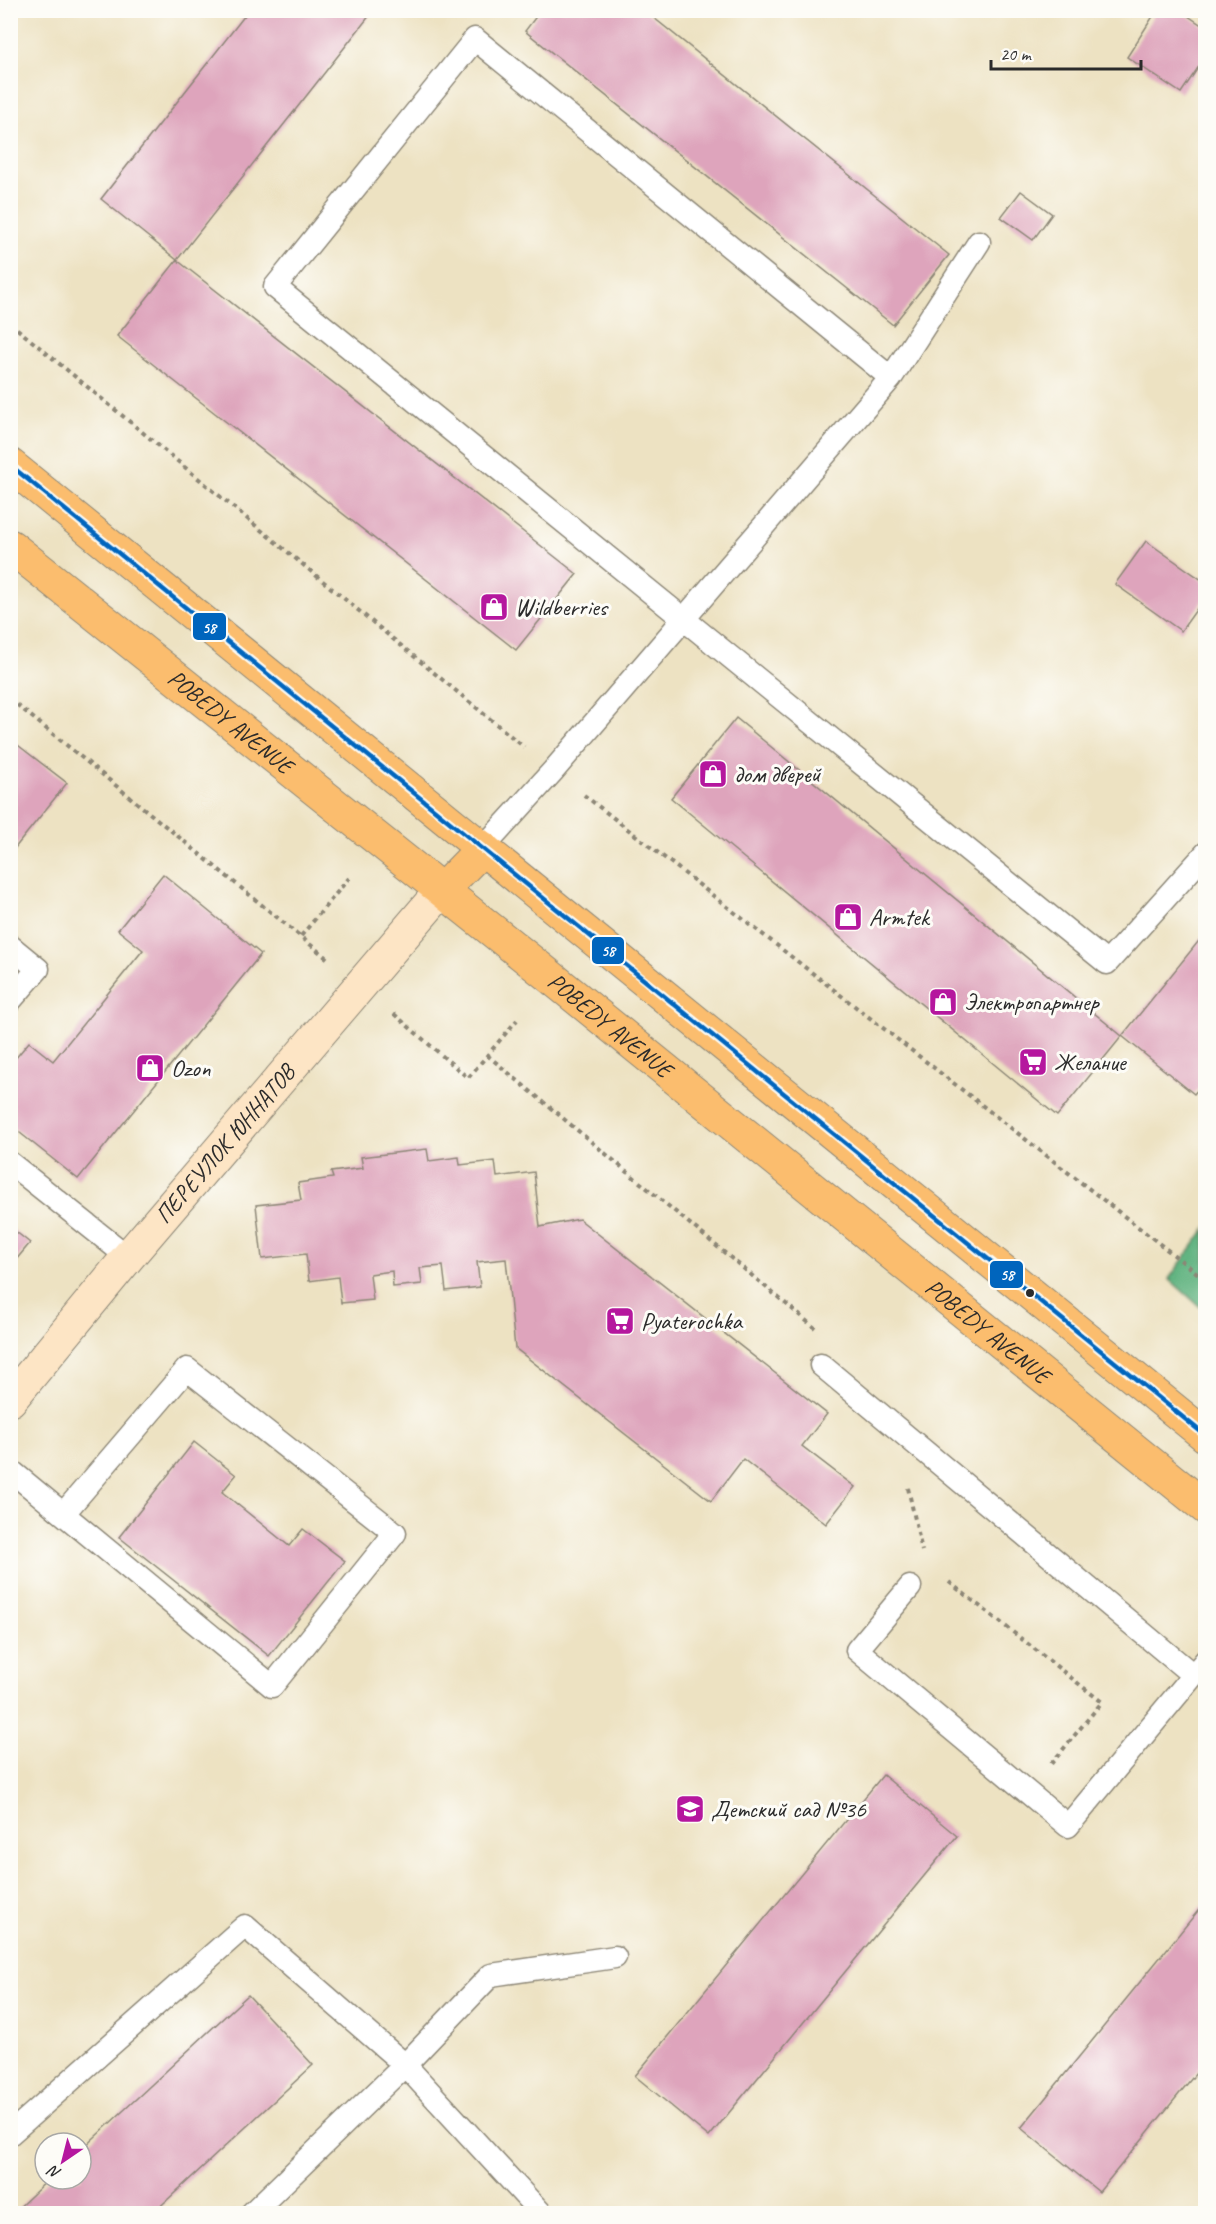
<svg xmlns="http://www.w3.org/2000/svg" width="1216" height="2224" font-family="Caveat,sans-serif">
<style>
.forest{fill:#62b481;stroke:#467056;stroke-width:1.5}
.building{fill:#dea4bc}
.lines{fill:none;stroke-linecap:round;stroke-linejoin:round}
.lane-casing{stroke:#8c8676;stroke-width:25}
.secondary-casing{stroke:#8c8676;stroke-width:35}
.primary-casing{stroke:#8c8676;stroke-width:35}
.path{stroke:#8c8676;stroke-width:4;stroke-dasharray:4.5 4.5;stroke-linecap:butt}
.lane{stroke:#fff;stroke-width:22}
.secondary{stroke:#fde5c5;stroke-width:33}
.primary{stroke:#fbbd6e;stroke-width:33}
.bus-1-casing{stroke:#fdfcf7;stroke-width:9}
.bus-1{stroke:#0065bd;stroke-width:4.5}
.bus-dot{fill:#2b2b2b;stroke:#fdfcf7;stroke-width:2}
.labels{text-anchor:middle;stroke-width:6;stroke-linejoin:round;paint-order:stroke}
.poi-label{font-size:24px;fill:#2b2b2b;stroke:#fdfcf7;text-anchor:start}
.street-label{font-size:24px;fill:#2b2b2b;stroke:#fdfcf7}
.line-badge{stroke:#fdfcf7;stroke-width:2}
.badge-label{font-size:16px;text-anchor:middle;font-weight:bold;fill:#fff}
</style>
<rect width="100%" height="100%" fill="#fdfcf7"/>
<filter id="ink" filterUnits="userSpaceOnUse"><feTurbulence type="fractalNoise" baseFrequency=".0167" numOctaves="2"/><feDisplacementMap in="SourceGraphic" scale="12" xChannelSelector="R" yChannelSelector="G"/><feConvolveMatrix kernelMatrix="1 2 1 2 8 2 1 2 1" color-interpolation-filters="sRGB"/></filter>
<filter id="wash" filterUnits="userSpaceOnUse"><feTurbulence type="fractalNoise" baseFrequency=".008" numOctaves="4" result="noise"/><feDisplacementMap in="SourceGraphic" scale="24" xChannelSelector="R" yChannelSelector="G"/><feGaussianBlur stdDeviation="1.35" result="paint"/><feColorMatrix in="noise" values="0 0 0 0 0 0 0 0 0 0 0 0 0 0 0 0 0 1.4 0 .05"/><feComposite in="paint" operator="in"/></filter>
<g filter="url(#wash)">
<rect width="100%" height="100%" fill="#ede2c2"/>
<path class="forest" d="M1205 1229V1311L1169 1279Z"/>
<g id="blocks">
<path class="building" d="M249 10H374L177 260 101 199Z
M541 10H644L949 255 893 325 525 31Z
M1157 10H1179L1206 28V56L1181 93 1127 57Z
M1021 191 1052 214 1033 240 1001 217Z
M177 260 577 574 516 650 117 336Z
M1146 541 1206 583V596L1181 631 1115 584Z
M736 718 1122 1036 1206 932V1080L1194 1094 1122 1036 1057 1116 671 798Z
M10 739 67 783 10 854Z
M163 874 261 954 78 1179 10 1125V1065L29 1042 53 1061 143 950 118 930Z
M427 1149 429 1161 459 1157 460 1165 495 1161 497 1177 534 1172 540 1227 579 1219 827 1414 802 1446 855 1487 826 1524 743 1459 711 1501 515 1348 506 1259 477 1262 480 1287 446 1291 443 1266 420 1268 422 1284 393 1287 392 1271 370 1274 373 1300 341 1303 338 1277 309 1281 306 1254 262 1259 256 1205 301 1200 298 1183 333 1178 331 1172 363 1168 361 1157Z
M10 1227 30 1243 10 1267Z
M194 1442 236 1475 222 1492 289 1546 303 1529 345 1561 269 1656 119 1537Z
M883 1775 957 1836 709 2137 635 2076Z
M1206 1901V2061L1099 2192 1021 2128Z
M248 1995 313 2065 152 2214H12L49 2179H81V2150Z"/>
</g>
</g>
<g filter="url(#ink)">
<use href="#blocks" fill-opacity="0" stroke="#8c8676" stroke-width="1.5"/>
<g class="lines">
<g class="lane-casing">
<path id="lane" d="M891 378 475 39 275 287 1107 963 1206 853
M483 848 553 771 891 378 979 242
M10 946 38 969 10 1001
M10 1163 128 1257
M821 1365 1193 1675
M10 1470 272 1686 395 1533 187 1369 64 1513
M910 1587 857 1650 1068 1826 1206 1660
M10 2134 245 1926 405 2065 251 2214
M540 2212 405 2065 491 1975 615 1957"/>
</g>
<g class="secondary-casing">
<g id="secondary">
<path id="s1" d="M10 1400 128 1257 442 890"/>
</g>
</g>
<g class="primary-casing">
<g id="primary">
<path d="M10 465 1206 1436"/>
<path id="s2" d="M10 546 552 978 1206 1508"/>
<path d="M442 890 483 848"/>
</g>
</g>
<path class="path" d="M10 323 524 747
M10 699 328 959
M584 795 1206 1280
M301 936 349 878
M394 1014 468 1078 517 1020
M487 1055 815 1328
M908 1488 922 1551
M949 1582 1102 1702 1051 1764"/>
<use href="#lane" class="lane"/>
<use href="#secondary" class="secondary"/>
<use href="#primary" class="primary"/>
<g class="bus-1-casing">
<path id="bus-1" d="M10 465 1206 1436"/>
</g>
<use href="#bus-1" class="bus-1"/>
</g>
</g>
<defs>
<g id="shop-square" transform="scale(1.5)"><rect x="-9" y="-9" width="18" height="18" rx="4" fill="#b5179e" stroke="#fdfcf7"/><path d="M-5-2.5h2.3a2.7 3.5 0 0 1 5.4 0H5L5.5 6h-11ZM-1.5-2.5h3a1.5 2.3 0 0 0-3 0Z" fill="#fff"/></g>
<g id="supermarket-square" transform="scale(1.5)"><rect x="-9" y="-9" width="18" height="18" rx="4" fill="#b5179e" stroke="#fdfcf7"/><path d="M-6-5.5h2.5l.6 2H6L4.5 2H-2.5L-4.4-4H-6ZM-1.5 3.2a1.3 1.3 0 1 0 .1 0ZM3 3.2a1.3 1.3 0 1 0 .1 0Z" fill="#fff"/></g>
<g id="school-square" transform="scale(1.5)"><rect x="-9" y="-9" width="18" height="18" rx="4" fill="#b5179e" stroke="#fdfcf7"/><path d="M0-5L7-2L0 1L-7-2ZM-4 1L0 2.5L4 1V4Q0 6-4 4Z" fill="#fff"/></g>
</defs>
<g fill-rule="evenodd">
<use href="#shop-square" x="494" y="607"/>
<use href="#shop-square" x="713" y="774"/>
<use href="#shop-square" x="848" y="917"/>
<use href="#shop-square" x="943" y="1002"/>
<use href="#supermarket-square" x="1033" y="1062"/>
<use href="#shop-square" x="150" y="1068"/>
<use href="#supermarket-square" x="620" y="1321"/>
<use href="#school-square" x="690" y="1809"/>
</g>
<circle class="bus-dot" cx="1030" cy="1293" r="5"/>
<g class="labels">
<g class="poi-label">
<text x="515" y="615">Wildberries</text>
<text x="734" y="782">дом дверей</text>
<text x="869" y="925">Armtek</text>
<text x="964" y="1010">Электропартнер</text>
<text x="1054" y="1070">Желание</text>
<text x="171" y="1076">Ozon</text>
<text x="641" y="1329">Pyaterochka</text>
<text x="711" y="1817">Детский сад №36</text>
</g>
<g class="street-label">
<text dy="8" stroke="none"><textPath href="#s2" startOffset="282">POBEDY AVENUE</textPath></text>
<text dy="8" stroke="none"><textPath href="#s2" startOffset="768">POBEDY AVENUE</textPath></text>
<text dy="8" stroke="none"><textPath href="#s1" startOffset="334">ПЕРЕУЛОК ЮННАТОВ</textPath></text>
<text dy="8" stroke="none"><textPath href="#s2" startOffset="1254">POBEDY AVENUE</textPath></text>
</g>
</g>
<g class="line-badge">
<rect x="192" y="612" width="35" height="29" rx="6" fill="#0065bd"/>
<rect x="591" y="936" width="34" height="29" rx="6" fill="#0065bd"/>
<rect x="989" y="1260" width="35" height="29" rx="6" fill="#0065bd"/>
</g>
<g class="badge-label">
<text x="209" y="633">58</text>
<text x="608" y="956">58</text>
<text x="1007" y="1280">58</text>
</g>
<rect width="1216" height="2224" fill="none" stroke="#fdfcf7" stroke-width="36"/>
<g transform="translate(63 2161) rotate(215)"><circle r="28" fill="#fdfcf7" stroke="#a9a8a5" stroke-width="1.5"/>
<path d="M0-4.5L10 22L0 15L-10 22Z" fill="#b5179e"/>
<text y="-9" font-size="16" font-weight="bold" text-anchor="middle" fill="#2b2b2b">N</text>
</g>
<path d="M991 60v9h150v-9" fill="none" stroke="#2b2b2b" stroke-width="3"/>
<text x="1000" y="60" font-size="18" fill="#2b2b2b" stroke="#fdfcf7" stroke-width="4.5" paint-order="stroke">20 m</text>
</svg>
